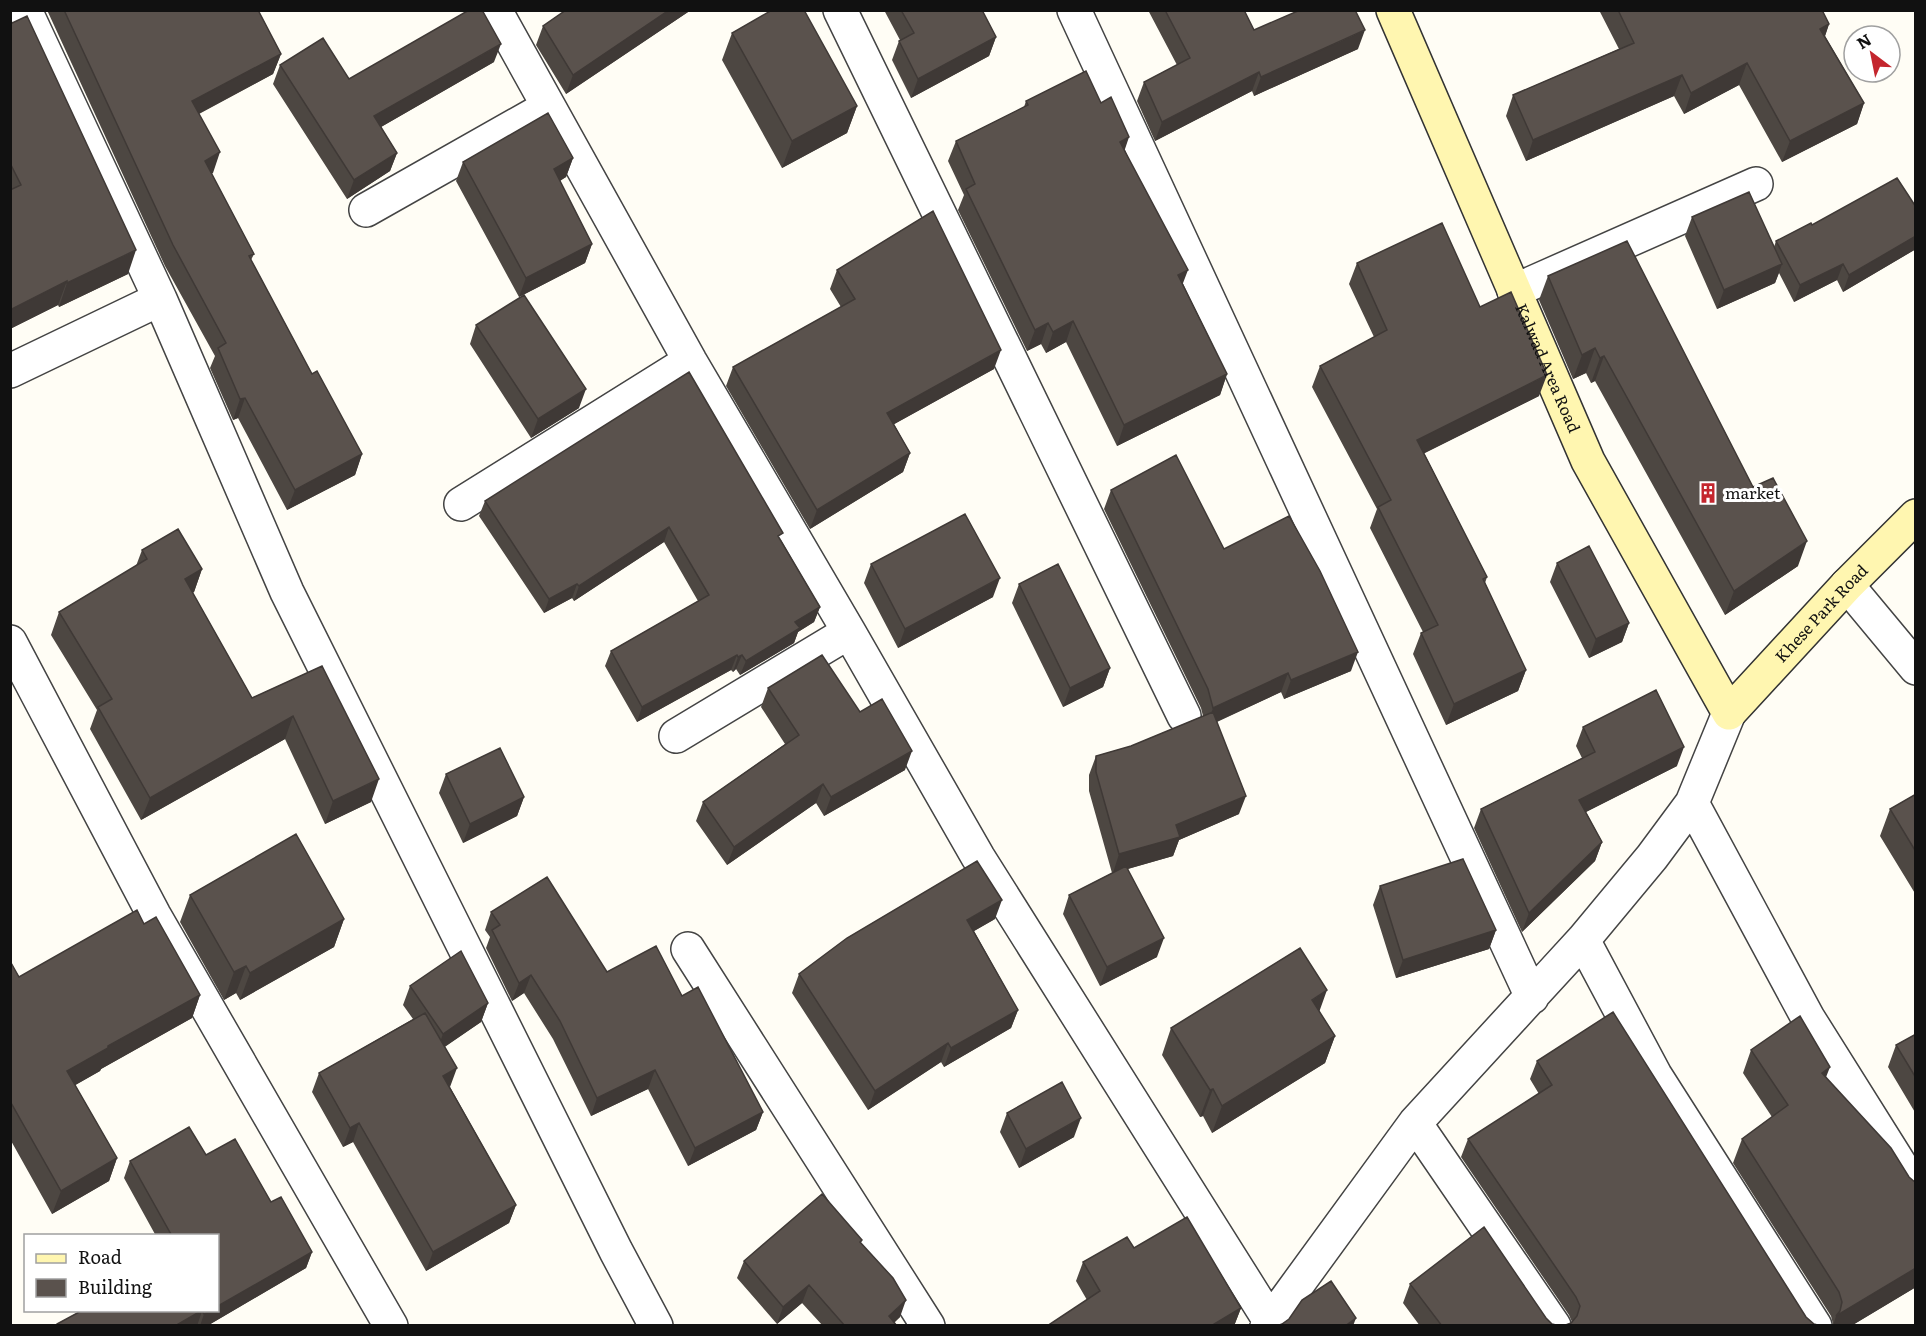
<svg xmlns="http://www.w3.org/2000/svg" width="1926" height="1336" font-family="Literata,serif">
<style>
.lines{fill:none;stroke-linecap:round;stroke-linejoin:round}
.street-casing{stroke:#444;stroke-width:36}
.secondary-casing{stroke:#333;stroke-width:36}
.street{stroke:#fff;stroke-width:33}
.secondary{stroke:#fff6b0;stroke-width:33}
.wall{fill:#4d4742}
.shaded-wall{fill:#3f3936}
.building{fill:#5a524d;stroke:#3f3936;stroke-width:1.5}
.labels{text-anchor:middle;stroke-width:6;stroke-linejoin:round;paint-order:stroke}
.street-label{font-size:16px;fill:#111;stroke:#fff}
.poi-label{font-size:16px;fill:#111;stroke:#fff;text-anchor:start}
</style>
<rect width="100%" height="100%" fill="#fffdf5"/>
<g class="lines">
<g class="street-casing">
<path id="street" d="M25 10 160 299 287 592 616 1251 656 1326
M495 10 690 361 849 632 978 857 1270 1321
M840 10 1184 716
M1074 10 1532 997
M366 210 548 107
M1514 291 1756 184
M10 371 160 299
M461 504 690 361
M1847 585 1916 668
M10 642 154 915 391 1326
M676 736 849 632
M1692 803 1808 1018 1916 1190
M1583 940 1655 1075 1815 1326
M688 949 928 1326
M1415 1123 1554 1326
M1267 1326 1415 1123 1583 940 1652 857 1692 803 1729 713"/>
</g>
<g class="secondary-casing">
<g id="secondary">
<path id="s1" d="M1393 10 1588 461 1729 713 1847 585 1916 516"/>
</g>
</g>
<use href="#street" class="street"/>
<use href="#secondary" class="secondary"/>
</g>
<path class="wall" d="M47 10H258L281 54 273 74 199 114 213 173H211L254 254 251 260 312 374 362 454 355 475 287 510 238 418 233 420 210 368 215 356 165 266Z
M566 10H691L566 94 536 45 543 26Z
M884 10H982L996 37 989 56 911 98 892 60 899 41 900 40Z
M1148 10H1244L1254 30 1358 49 1254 96 1252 91 1155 141 1137 101 1144 82 1177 65Z
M1599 10H1822L1829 24 1825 36 1864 103 1857 124 1782 162 1739 85 1684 114 1674 96 1526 161 1506 116 1513 95 1619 49Z
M10 24 128 274 59 307 58 305 10 329Z
M732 33 857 106 847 133 782 168 722 60Z
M494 62 381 127 397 153 390 171 347 199 273 84 280 65 349 79Z
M1026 101 1125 150 1183 284 1227 374 1220 395 1117 446 1066 342 1046 353 1041 344 1027 351 958 210 964 195 948 161 956 141 1024 107Z
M573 158 566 177 560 181 592 244 585 263 519 297 456 181 463 162Z
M1916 207V249L1843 292 1837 280 1794 302 1779 273 1775 283 1717 309 1685 236 1692 217 1774 247 1776 241 1812 225Z
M1357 263 1480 307 1539 396 1424 453 1487 577 1485 583 1526 670 1518 691 1446 725 1413 654 1421 633 1423 632 1370 528 1377 509 1312 387 1320 366 1374 337 1349 284Z
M837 270 994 369 894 424 910 453 903 472 810 529 726 386 733 367 841 307 830 289Z
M1548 276 1753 487 1798 566 1725 615 1595 381 1591 383 1586 373 1573 379 1539 300Z
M476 325 579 408 531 438 470 344Z
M1111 490 1224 549 1351 671 1284 699 1281 692 1217 722 1239 814 1179 840 1173 856 1128 869 1157 957 1100 986 1063 914 1069 895 1112 873 1089 791V775L1096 756 1131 746 1203 716 1201 708 1104 509Z
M485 501 781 540 820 607 814 622 798 632 794 643 740 675 736 669 733 672 731 670 637 722 605 666 611 651 698 601 664 542 574 601 572 598 544 613 479 516Z
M142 550 202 569 194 592 192 593 252 698 322 666 371 802 325 824 285 739 141 820 90 729 97 710 51 635 59 612 136 566Z
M1557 563 1629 623 1622 642 1589 658 1550 582Z
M871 564 993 597 898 648 864 583Z
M1019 584 1110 668 1103 687 1063 707 1012 603Z
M768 688 860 712 905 770 824 816 816 803 727 865 696 821 703 802 785 744 761 707Z
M1583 727 1677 766 1586 812 1602 842 1595 861 1522 932 1474 828 1481 809 1582 758 1576 746Z
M446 774 524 797 517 816 463 843 439 793Z
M1916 794V895L1880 836 1890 809Z
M1380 886 1496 930 1489 949 1396 978 1373 905Z
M190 895 344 919 334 947 240 1000 236 993 224 1000 180 922Z
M491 912 607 972 682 996 763 1112 756 1130 688 1166 648 1089 591 1116 553 1039 524 993 512 1001 486 948 490 937 485 930Z
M995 919 974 931 1018 1010 1011 1028 944 1067 941 1062 868 1110 792 993 799 974Z
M144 924 200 995 192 1018 101 1069 100 1071 75 1085 117 1158 109 1181 52 1214 10 1139V961L19 977Z
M410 986 488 1003 481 1022 444 1047 450 1087 516 1205 509 1223 426 1271 353 1142 343 1147 312 1092 319 1073 413 1019 403 1005Z
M1319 1011 1335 1036 1325 1063 1212 1133 1203 1116 1200 1117 1162 1055 1171 1028Z
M1916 1034V1114L1888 1067 1896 1045Z
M1751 1050 1826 1077 1916 1287 1851 1326H1833V1324L1831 1316 1733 1163 1742 1139 1772 1117 1743 1073Z
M1537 1061 1806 1317 1814 1324 1571 1323 1572 1322 1569 1315 1461 1157 1468 1139 1539 1094 1530 1079Z
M1007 1113 1074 1137 1019 1168 1000 1132Z
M206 1155 271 1202 312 1252 306 1268 207 1326H56L57 1324 218 1236H156L124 1178 130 1161Z
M862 1240 861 1243 900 1317 894 1322 897 1326H823L802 1303 777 1324 737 1278 744 1261Z
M1134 1248 1241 1308 1234 1326H1047L1087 1300 1076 1281 1083 1262Z
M1410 1284 1546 1318 1552 1324 1560 1326H1420L1403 1303Z"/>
<path class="shaded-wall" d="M669 10H691L566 94 573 75Z
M1829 24 1822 45 1820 29Z
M1365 30 1358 49 1254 96 1261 77Z
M996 37 989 56 911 98 918 79Z
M501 44 494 62 367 135 374 116Z
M281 54 273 74 185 121 192 101Z
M1747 63 1739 85 1684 114 1691 93Z
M1259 72 1252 91 1155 141 1162 122Z
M1682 75 1674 96 1526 161 1533 140Z
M1864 103 1857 124 1782 162 1790 141Z
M857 106 847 133 782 168 792 141Z
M1129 137 1122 158 1120 142Z
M220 152 213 173 197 181 205 161Z
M397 153 390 171 347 199 354 180Z
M573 158 566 177 547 188 554 169Z
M1916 236V249L1843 292 1849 275Z
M592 244 585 263 519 297 526 278Z
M136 250 128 274 59 307 67 283Z
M1782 264 1775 283 1717 309 1724 290Z
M1843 264 1837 280 1794 302 1800 285Z
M1188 270 1180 291 1178 275Z
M67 281 58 305 10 329V310Z
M1073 321 1066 342 1046 353 1053 332Z
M1048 323 1041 344 1027 351 1035 330Z
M1595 348 1586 373 1573 379 1582 355Z
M1001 350 994 369 880 432 887 413Z
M1604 356 1595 381 1591 383 1600 358Z
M1227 374 1220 395 1117 446 1124 425Z
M1547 375 1539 396 1409 461 1417 440Z
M586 389 579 408 531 438 538 419Z
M245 398 238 418 233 420 240 399Z
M910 453 903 472 810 529 817 510Z
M362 454 355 475 287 510 295 490Z
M669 527 664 542 574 601 579 586Z
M1807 541 1798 566 1725 615 1734 591Z
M202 569 194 592 177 602 185 579Z
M1000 578 993 597 898 648 905 629Z
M577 584 572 598 544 613 549 599Z
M820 607 814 622 798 632 794 643 740 675 746 661 795 622Z
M1629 623 1622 642 1589 658 1596 639Z
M1358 652 1351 671 1284 699 1291 680Z
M737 655 731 670 637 722 642 707Z
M742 655 736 669 733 672 738 657Z
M1110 668 1103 687 1063 707 1070 688Z
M1526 670 1518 691 1446 725 1454 704Z
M1288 673 1281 692 1207 726 1213 708Z
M293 716 285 739 141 820 150 798Z
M1684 747 1677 766 1572 819 1579 800Z
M912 751 905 770 824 816 831 797Z
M379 779 371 802 325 824 333 801Z
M823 784 816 803 727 865 734 847Z
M1246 796 1239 814 1179 840 1173 856 1113 873 1119 854 1176 825Z
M524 797 517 816 463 843 470 824Z
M1602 842 1595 861 1522 932 1529 913Z
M1002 900 995 919 960 939 967 920Z
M344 919 334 947 240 1000 250 973Z
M1496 930 1489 949 1396 978 1403 960Z
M1164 938 1157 957 1100 986 1107 967Z
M246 966 236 993 224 1000 234 972Z
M531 975 524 993 512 1001 519 983Z
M1327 990 1317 1018 1312 1000Z
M200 995 192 1018 101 1069 100 1071 58 1095 67 1071 108 1046Z
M488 1003 481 1022 436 1053 443 1034Z
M1018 1010 1011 1028 944 1067 951 1048Z
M1335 1036 1325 1063 1212 1133 1222 1106Z
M948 1043 941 1062 868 1110 875 1091Z
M1830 1067 1821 1090 1822 1073Z
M457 1068 450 1087 443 1076Z
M655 1070 648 1089 591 1116 597 1098Z
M1213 1089 1203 1116 1200 1117 1210 1090Z
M763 1112 756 1130 688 1166 695 1148Z
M1081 1118 1074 1137 1019 1168 1026 1149Z
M359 1123 353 1142 343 1147 350 1128Z
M117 1158 109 1181 52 1214 61 1191Z
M516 1205 509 1223 426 1271 433 1252Z
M312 1252 306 1268 207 1326H200L204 1314 210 1311H218V1306Z
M1916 1268V1287L1851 1326H1833L1836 1316Z
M809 1285 802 1303 777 1324 783 1307Z
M906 1300 900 1317 891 1326 889 1316Z
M1241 1308 1234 1326H1211Z
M202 1311 197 1326H175Z
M1356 1318 1353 1326H1345Z"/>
<path class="building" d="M64 10H258L281 54 192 101 220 152 205 161 254 254 249 256 312 374 317 371 362 454 295 490 245 398 240 399 218 348 226 343 173 245Z
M469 10H482L501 44 374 116 397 153 354 180 280 65 323 38 349 79Z
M566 10H669L573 75 543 26Z
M772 10H804L857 106 792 141 732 33Z
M901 10H982L996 37 918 79 899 41 914 33Z
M1165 10H1244L1254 30 1300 10H1355L1365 30 1261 77 1259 72 1162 122 1144 82 1190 58Z
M1618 10H1822L1829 24 1820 29 1864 103 1790 141 1747 63 1691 93 1682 75 1533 140 1513 95 1634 43Z
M27 16 136 250 67 283V281L10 310V190L21 185 10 163V24Z
M1086 71 1101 103 1111 97 1129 137 1120 142 1188 270 1178 275 1227 374 1124 425 1073 321 1053 332 1048 323 1035 330 966 189 975 184 956 141 1028 105 1026 101Z
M548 113 573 158 554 169 592 244 526 278 463 162Z
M1897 178 1916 207V236L1849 275 1843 264 1800 285 1776 241 1811 223 1812 225Z
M1749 192 1782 264 1724 290 1692 217Z
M933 211 1001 350 887 413 910 453 817 510 733 367 855 299 837 270Z
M1442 223 1480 307 1511 292 1547 375 1417 440 1487 577 1483 579 1526 670 1454 704 1421 633 1438 625 1378 507 1391 500 1320 366 1387 330 1357 263Z
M1627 241 1753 487 1773 478 1807 541 1734 591 1604 356 1600 358 1595 348 1582 355 1548 276Z
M524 295 586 389 538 419 476 325Z
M689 372 783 533 778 536 820 607 795 622 800 628 746 661 742 655 738 657 737 655 642 707 611 651 709 595 669 527 579 586 577 584 549 599 485 501Z
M1176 455 1224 549 1289 516 1320 571 1358 652 1291 680 1288 673 1213 708 1208 689 1111 490Z
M965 514 1000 578 905 629 871 564Z
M178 529 202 569 185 579 252 698 322 666 379 779 333 801 293 716 150 798 98 707 112 699 59 612 147 559 142 550Z
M1589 546 1629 623 1596 639 1557 563Z
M1058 564 1110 668 1070 688 1019 584Z
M822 655 860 712 882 699 912 751 831 797 823 784 734 847 703 802 799 735 768 688Z
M1656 690 1684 747 1579 800 1602 842 1529 913 1481 809 1595 752 1583 727Z
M1213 712 1246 796 1176 825 1180 837 1119 854 1096 772V756L1131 746Z
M500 748 524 797 470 824 446 774Z
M1916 794V852L1890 809Z
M296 834 344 919 250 973 246 966 234 972 190 895Z
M1463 859 1496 930 1403 960 1380 886Z
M977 861 1002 900 967 920 1018 1010 951 1048 948 1043 875 1091 799 974 847 938Z
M1126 866 1164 938 1107 967 1069 895Z
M547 877 607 972 656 946 682 996 698 987 763 1112 695 1148 655 1070 597 1098 560 1021 531 975 519 983 492 930 500 925 491 912Z
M137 910 144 924 156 917 200 995 108 1046V1048L67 1071 117 1158 61 1191 10 1101V961L19 977Z
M1300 948 1327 990 1312 1000 1335 1036 1222 1106 1213 1089 1210 1090 1171 1028Z
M461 951 488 1003 443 1034 410 986Z
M1613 1012 1806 1317 1814 1324 1821 1326H1563L1571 1323 1577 1316 1580 1306 1576 1297 1468 1139 1552 1085 1537 1061Z
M425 1013 457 1068 443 1076 516 1205 433 1252 359 1123 350 1128 319 1073Z
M1800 1016 1830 1067 1822 1073 1891 1148 1909 1177 1916 1183V1268L1836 1316 1840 1311 1842 1302 1839 1292 1742 1139 1788 1105 1751 1050Z
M1916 1034V1078L1896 1045Z
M1062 1082 1081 1118 1026 1149 1007 1113Z
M189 1127 206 1155 235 1139 271 1202 281 1197 312 1252 218 1306V1236H172L130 1161Z
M822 1194 862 1240 860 1242 893 1278 906 1300 889 1316 897 1326H845L809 1285 783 1307 744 1261Z
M1187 1217 1241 1308 1211 1326H1047L1100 1291 1083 1262 1127 1237 1134 1248Z
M1484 1227 1546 1318 1552 1324 1560 1326H1442L1410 1284Z
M1331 1281 1356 1318 1345 1326H1277L1282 1324 1289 1319 1302 1300Z
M81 1311H201L175 1326H57V1324Z
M202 1311H210L204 1314Z"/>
<defs>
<g id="building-bare" transform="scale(1.62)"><path d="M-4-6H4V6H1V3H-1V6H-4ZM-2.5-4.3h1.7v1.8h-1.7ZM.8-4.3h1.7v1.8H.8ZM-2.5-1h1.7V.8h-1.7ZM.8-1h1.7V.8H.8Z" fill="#c4262e" stroke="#fff" stroke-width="2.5" paint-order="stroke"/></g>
</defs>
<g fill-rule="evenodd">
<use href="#building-bare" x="1708" y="493"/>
</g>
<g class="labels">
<g class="street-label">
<text dy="6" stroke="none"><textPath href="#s1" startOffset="390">Kalwad Area Road</textPath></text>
<text dy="6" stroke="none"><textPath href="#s1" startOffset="916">Khese Park Road</textPath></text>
</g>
<g class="poi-label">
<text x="1725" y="499">market</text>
</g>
</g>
<rect width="1926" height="1336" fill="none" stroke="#111111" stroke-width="24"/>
<rect x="24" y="1234" width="195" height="78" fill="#ffffff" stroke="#a0a0a0" stroke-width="1.5"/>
<rect x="36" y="1254" width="30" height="9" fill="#fff6b0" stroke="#a0a0a0" stroke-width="1.5"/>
<text x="78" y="1264" font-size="18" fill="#111111">Road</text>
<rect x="36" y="1279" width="30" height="18" fill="#5a524d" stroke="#a0a0a0" stroke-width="1.5"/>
<text x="78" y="1294" font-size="18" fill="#111111">Building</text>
<g transform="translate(1872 54) rotate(328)"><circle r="28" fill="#ffffff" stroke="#a0a0a0" stroke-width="1.5"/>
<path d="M0-4.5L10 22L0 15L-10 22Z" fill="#c4262e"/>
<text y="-9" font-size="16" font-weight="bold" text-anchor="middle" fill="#111111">N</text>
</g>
</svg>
